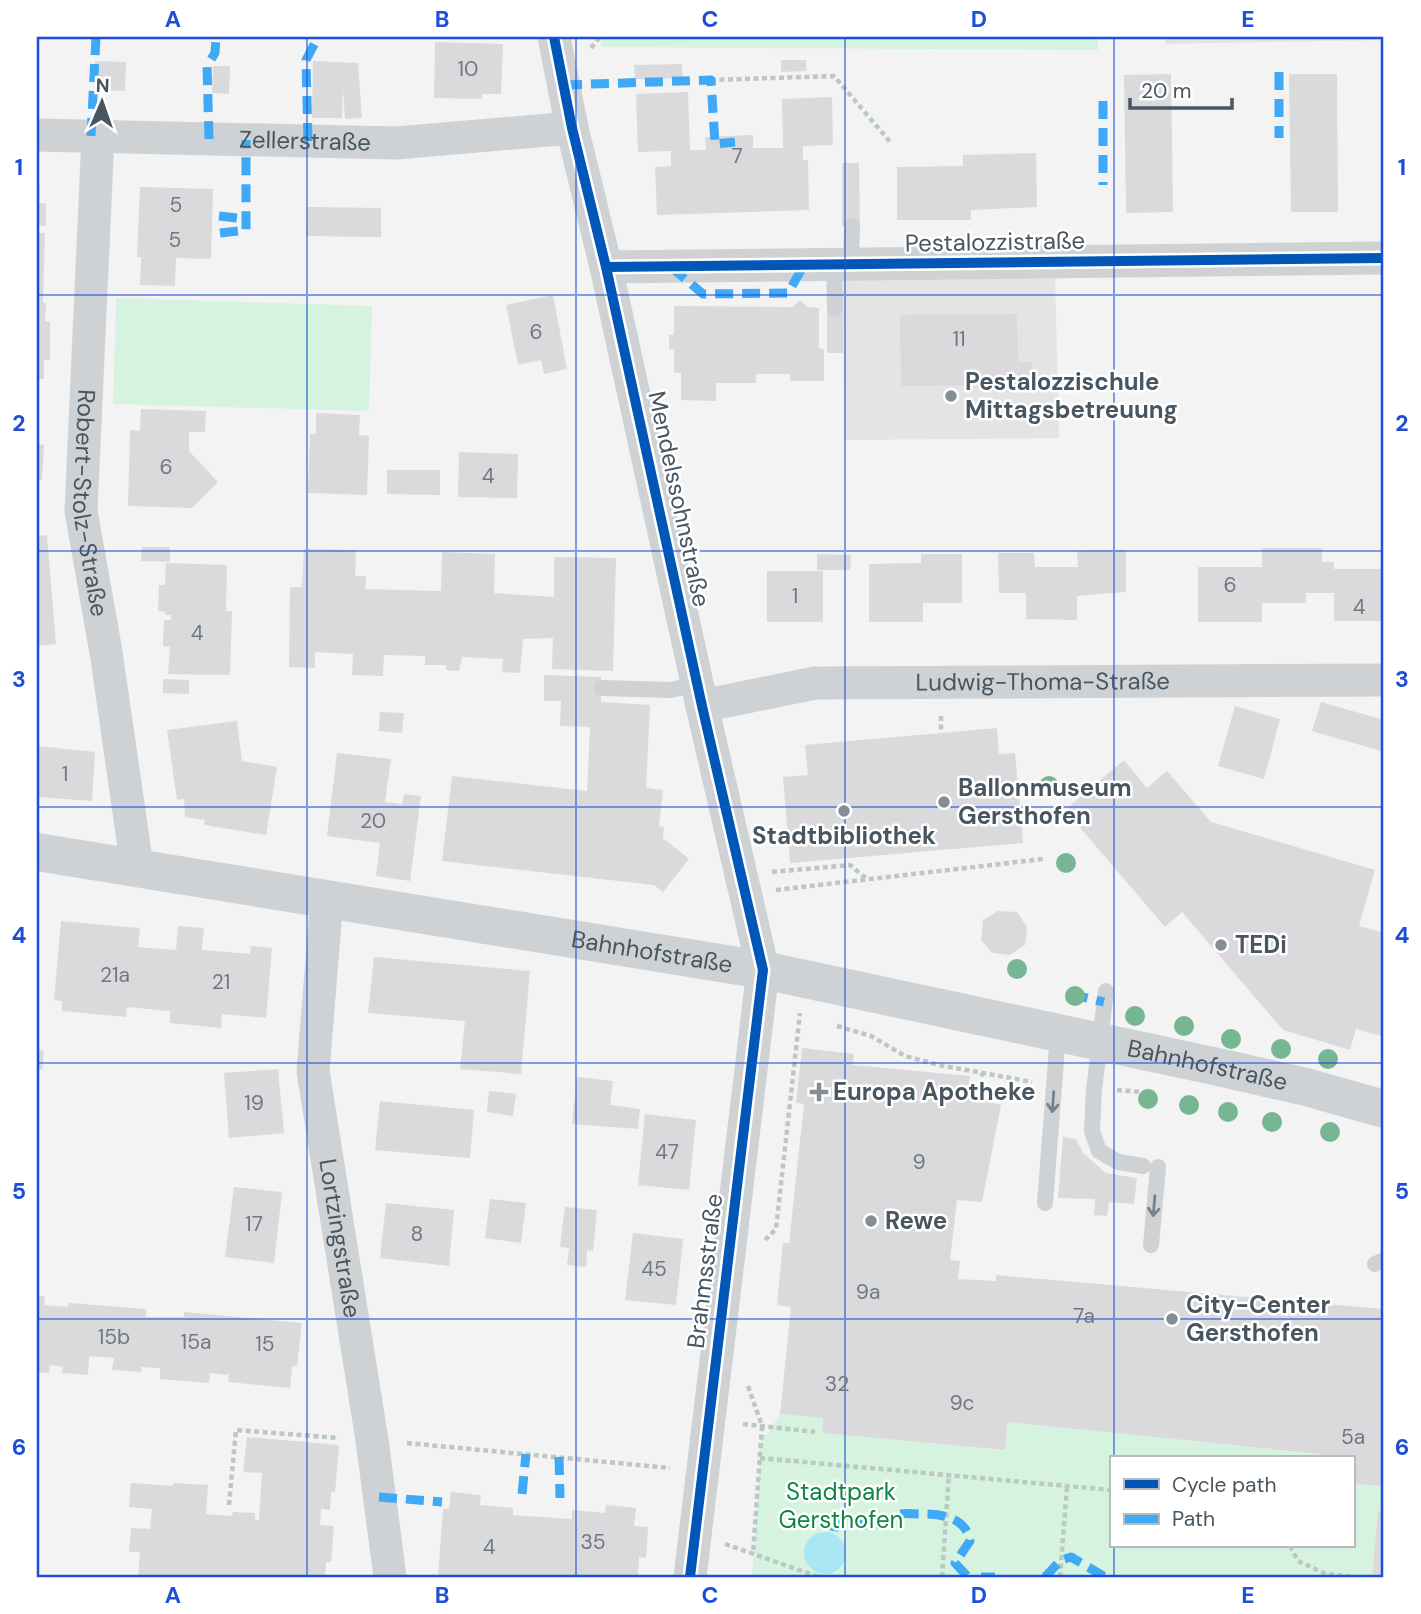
<svg xmlns="http://www.w3.org/2000/svg" width="1421" height="1614" font-family="'DM Sans',sans-serif">
<style>
.education{fill:#e4e4e5}
.green{fill:#d6f3e0}
.water{fill:#a8e7f3}
.building{fill:#dadadc}
.lines{fill:none;stroke-linecap:round;stroke-linejoin:round}
.path{stroke:#bbc8c3;stroke-width:4.5;stroke-dasharray:5 3.5;stroke-linecap:butt}
.service{stroke:#ced2d4;stroke-width:16}
.minor{stroke:#ced2d4;stroke-width:33}
.secondary{stroke:#ced2d5;stroke-width:38}
.quiet{stroke:#3fa9f5;stroke-width:9;stroke-dasharray:18 9;stroke-linecap:butt}
.cycleway-casing{stroke:#fff;stroke-width:15}
.cycleway{stroke:#0057b8;stroke-width:10}
.tree{fill:#76b693}
.oneway{stroke:#778189}
.grid{fill:none;stroke:#1d4ed8;stroke-width:2;stroke-opacity:0.55}
.poi-dot{fill:#848d94;stroke:#fff;stroke-width:2.5}
.labels{text-anchor:middle;stroke-width:5;stroke-linejoin:round;paint-order:stroke}
.number-label{font-size:21px;fill:#6e7881}
.street-label{font-size:24px;fill:#485661;stroke:#fff}
.poi-label{font-size:24px;font-weight:bold;fill:#485661;stroke:#fff;text-anchor:start}
.park-label{font-size:24px;fill:#108445;stroke:#fff}
.neatline{fill:none;stroke:#1d4ed8;stroke-width:2.5}
.grid-label{font-size:23px;text-anchor:middle;font-weight:bold;fill:#1d4ed8}
</style>
<rect width="100%" height="100%" fill="#f3f3f3"/>
<path class="education" d="M1165 37H1384V40L1165 44Z
M1055 276 1059 438 844 440 843 278Z"/>
<path class="green" d="M599 37H1098V50L602 47Z
M116 298 372 306 369 411 113 404Z
M780 1414 823 1418 822 1433 1004 1450 1007 1422 1320 1454V1458H1111V1546H1353V1484L1384 1486V1513L1378 1512 1372 1577H752L761 1435H767Z"/>
<path class="water" d="M804 1553a21 21 0 1 1 42 0a21 21 0 1 1-42 0Z"/>
<path class="building" d="M435 42 503 44 501 94H482V99L434 98Z
M781 60H806V71L781 72Z
M95 61 126 62 125 91 94 90Z
M313 61 358 63 362 118 345 119 343 88 342 118H312Z
M682 64 683 78 635 79 634 65Z
M213 66H230L229 94 212 93Z
M1171 74 1173 212 1126 213 1124 75Z
M1289 74H1337L1338 212H1291Z
M688 92 690 150H706L705 137 753 135V148H783L782 99 832 97 833 145 803 146V160H808L809 210 657 215 655 167 671 166V151L638 152 636 94Z
M1036 153 1037 207 971 210V220H897V167L963 166V155Z
M842 163H859L860 226H842Z
M37 186H40L39 203H46V226H37Z
M140 187 213 189 211 259 176 258 175 286 140 285 141 257H137Z
M307 207 381 208V237L306 236Z
M37 233H45L43 303H46L45 321 50 322V360H44V379H37Z
M553 295 567 369 544 374 541 360 518 365 506 305Z
M800 300 808 307 819 308V348L824 349V381H790V374H756V383H716V401L681 400V373H674V349H669V335H674V306L792 307Z
M827 308H843V353H827Z
M1017 314 1018 362H1032L1033 385 901 386 900 315Z
M141 409 206 411 205 432H189V451L218 482 192 508 128 506 130 430 140 431Z
M316 413 360 415 359 435 369 436 367 495 308 493 310 434H316Z
M37 444 44 445 42 480H37Z
M459 452 518 454 517 498 458 497Z
M387 470H440V495L387 494Z
M47 535 56 644 37 646V536Z
M142 547H170V562L141 561Z
M1262 548H1322V562H1334V569H1384V621H1334V593H1306V603H1262V622H1198V567H1262Z
M304 549 356 550 355 576H366L365 589 441 591 442 552 495 554 494 593 554 597V557L616 558 613 671 552 669 553 638 523 639 520 673 502 672 503 659 462 657 459 671 446 670V665H425V656L384 655 383 676 352 675 353 654 315 652V668L289 667 290 587H302Z
M1126 550V592L1077 596V620L1026 619V593H999L998 553H1034L1035 567H1078L1077 551Z
M817 554 851 555 850 570H817Z
M921 554H962V603H923V622H869V564L921 563Z
M166 563 227 565 226 611H232L230 675 168 674 170 647 163 646 164 620H171V615H165V612L158 611 159 585H165Z
M767 571H823V622H767Z
M544 675 601 677V702L650 705 646 788 663 790 659 826 664 827 663 838 689 859 663 892 654 885 442 861 452 776 587 791 590 727 560 726 561 701H544Z
M163 679 189 680V694L163 693Z
M1321 702 1384 720V752L1312 731Z
M1235 706 1280 719 1264 779 1218 766Z
M380 712 404 713 402 733 379 731Z
M237 721 242 761 277 767 266 835 204 825 205 820 185 817 184 799 177 800 167 730Z
M997 728 999 754 1015 753 1023 843 790 863 783 777 808 775 805 745Z
M37 746 95 752 92 801 37 797Z
M337 753 391 759 385 802 402 804 404 794 421 796 410 881 376 876 380 843 327 836Z
M1124 760 1147 788 1167 771 1211 822 1375 870 1359 926 1384 933V1037L1356 1029 1350 1050 1283 1030 1182 912 1165 927 1065 810Z
M998 911 1017 912 1027 927 1025 945 1010 955 992 953 981 940 983 920Z
M61 921 140 928 138 947 176 950 178 926 204 928 202 950 250 954 251 946 272 948 266 1018 222 1014 221 1028 170 1023V1011L127 1007 126 1017 62 1011V1001L54 1000Z
M374 957 530 971 521 1074 460 1069 465 1021 368 1013Z
M802 1048 854 1054 853 1065 970 1076 967 1096 1001 1105 982 1202 957 1200 950 1260 960 1261 958 1279 996 1281V1275L1384 1309V1486L1353 1484V1458H1320V1454L1007 1422 1005 1450 822 1433 823 1418 780 1414 791 1307 777 1305 783 1243H789L804 1104 796 1103Z
M37 1050 44 1051 42 1070 37 1069Z
M278 1069 284 1133 229 1138 224 1073Z
M577 1077 613 1081 610 1105 640 1109 638 1129 572 1124Z
M489 1091 516 1094 513 1116 487 1112Z
M380 1101 474 1110 470 1158 375 1150Z
M645 1114 696 1120 689 1190 638 1185Z
M1063 1137 1076 1139 1083 1153 1106 1173 1137 1178 1134 1204 1109 1202 1107 1216 1094 1215 1095 1199 1058 1198Z
M234 1187 282 1192 274 1263 225 1257Z
M490 1199 526 1203 521 1243 485 1238Z
M386 1203 454 1210 449 1266 380 1258Z
M565 1207 597 1210 593 1251 587 1250 586 1267 567 1265 569 1248 560 1247Z
M633 1233 683 1239 676 1305 625 1300Z
M37 1296H45L44 1305 68 1307 69 1303 146 1309V1317H184V1312L302 1323 297 1366H292L290 1388 228 1382 229 1371 227 1375 210 1373 209 1383 160 1379V1368L141 1367 142 1372 112 1370 114 1358 89 1356 88 1375 62 1373 63 1367 50 1365 49 1373 37 1372Z
M247 1437 339 1445 335 1492H331L330 1510 321 1509 320 1525 334 1526 331 1562H326L325 1577H138L140 1552H129L131 1528 150 1529 152 1509 129 1507 131 1483 173 1486V1483L208 1485 206 1514 232 1516 233 1512 255 1513V1520H259L262 1473 243 1472Z
M451 1492 481 1495 480 1505 513 1508V1515L572 1519V1510L605 1513 606 1505 636 1508 634 1526 648 1527 646 1558 639 1557 638 1577H438L443 1509H449Z
M1378 1511 1384 1513V1577H1372Z"/>
<g class="lines">
<path class="path" d="M591 48 600 37
M711 80 834 76 891 143
M941 716V733
M772 872 850 865 867 879
M776 890 1043 859
M837 1026 871 1036 905 1056 939 1065 1032 1082
M981 1085 982 1073
M1117 1090 1154 1093
M765 1240 776 1229 800 1013
M748 1386 762 1426 753 1554
M743 1424 815 1432
M407 1443 670 1468
M760 1458 1111 1490
M229 1505 236 1430 339 1438
M725 1544 819 1577
M1290 1546 1298 1561 1326 1574 1356 1577
M942 1577 949 1474
M1060 1577 1067 1486"/>
<path class="service" d="M834 264 835 308
M851 264 852 226
M601 688 671 690 697 684
M1106 991 1094 1090 1092 1131 1099 1151 1118 1162 1143 1166
M1045 1203 1058 1034
M1151 1245 1158 1167
M1375 1264 1384 1260"/>
<g class="minor">
<path d="M554 37 572 128 606 267 702 706 763 970 690 1577"/>
<path id="s1" d="M37 135 396 143 572 128"/>
<path id="s2" d="M98 136 81 511 106 652 137 867"/>
<path d="M606 267 1384 258"/>
<path id="s3" d="M702 706 815 683 1384 680"/>
<path id="s4" d="M327 898 313 1071 372 1440 390 1577"/>
</g>
<path class="secondary" id="s5" d="M37 852 763 970 1218 1067 1306 1087 1384 1109"/>
<path class="quiet" d="M1279 72V138
M564 85 711 80 715 144 735 142
M1103 101V185
M91 136 96 37
M209 139 207 66 215 53 216 37
M308 141 306 60 318 37
M219 216 246 219
M220 233 246 230V140
M671 267 703 294 788 293 804 265
M1070 994 1104 1002
M559 1457 560 1498
M522 1494 526 1454
M379 1497 442 1502
M834 1531 836 1518C851 1518 858 1527 872 1525 882 1524 889 1518 897 1515 903 1512 912 1514 919 1514 940 1513 966 1517 970 1541L955 1563 968 1577
M981 1577H995
M1045 1577 1061 1560 1071 1557 1105 1577"/>
<g class="cycleway-casing">
<path id="cycleway" d="M554 37 572 128 606 267 702 706 763 970 690 1577
M606 267 1384 258"/>
</g>
<use href="#cycleway" class="cycleway"/>
</g>
<g class="tree">
<circle cx="1049" cy="786" r="10"/>
<circle cx="1066" cy="863" r="10"/>
<circle cx="1017" cy="969" r="10"/>
<circle cx="1075" cy="996" r="10"/>
<circle cx="1135" cy="1016" r="10"/>
<circle cx="1184" cy="1026" r="10"/>
<circle cx="1231" cy="1039" r="10"/>
<circle cx="1281" cy="1049" r="10"/>
<circle cx="1328" cy="1059" r="10"/>
<circle cx="1148" cy="1099" r="10"/>
<circle cx="1189" cy="1105" r="10"/>
<circle cx="1228" cy="1112" r="10"/>
<circle cx="1272" cy="1122" r="10"/>
<circle cx="1330" cy="1132" r="10"/>
</g>
<defs><path id="oneway-shaft" d="M-6 0H5M1.5-3L5.5 0L1.5 3" fill="none" stroke-width="1.6" stroke-linecap="round" stroke-linejoin="round" transform="scale(1.75)"/></defs>
<g class="oneway">
<use href="#oneway-shaft" transform="translate(1053 1102) rotate(94)"/>
<use href="#oneway-shaft" transform="translate(1154 1206) rotate(95)"/>
</g>
<path class="grid" d="M307 37V1577M576 37V1577M845 37V1577M1114 37V1458M37 295H1384M37 551H1384M37 807H1384M37 1063H1384M37 1319H1384M1114 1546V1577"/>
<g class="poi-dot">
<circle cx="951" cy="396" r="7"/>
<circle cx="944" cy="802" r="7"/>
<circle cx="844" cy="811" r="7"/>
<circle cx="1221" cy="945" r="7"/>
<path d="M815.5 1081.5h7v7h7v7h-7v7h-7v-7h-7v-7h7z"/>
<circle cx="871" cy="1221" r="7"/>
<circle cx="1172" cy="1319" r="7"/>
</g>
<g class="labels">
<g class="number-label">
<text x="468" y="76">10</text>
<text x="737" y="163">7</text>
<text x="176" y="212">5</text>
<text x="175" y="247">5</text>
<text x="536" y="339">6</text>
<text x="959" y="346">11</text>
<text x="166" y="474">6</text>
<text x="488" y="483">4</text>
<text x="1230" y="592">6</text>
<text x="795" y="603">1</text>
<text x="1359" y="614">4</text>
<text x="197" y="640">4</text>
<text x="65" y="781">1</text>
<text x="373" y="828">20</text>
<text x="115" y="982">21a</text>
<text x="221" y="989">21</text>
<text x="254" y="1110">19</text>
<text x="667" y="1159">47</text>
<text x="919" y="1169">9</text>
<text x="254" y="1231">17</text>
<text x="417" y="1241">8</text>
<text x="654" y="1276">45</text>
<text x="868" y="1299">9a</text>
<text x="1084" y="1323">7a</text>
<text x="114" y="1344">15b</text>
<text x="196" y="1349">15a</text>
<text x="265" y="1351">15</text>
<text x="837" y="1391">32</text>
<text x="962" y="1410">9c</text>
<text x="1353" y="1444">5a</text>
<text x="593" y="1549">35</text>
<text x="489" y="1554">4</text>
</g>
<g class="street-label">
<text dy="8" stroke="none"><textPath href="#s1" startOffset="268">Zellerstraße</textPath></text>
<text transform="translate(995 242) rotate(-1)" y="8">Pestalozzistraße</text>
<text transform="translate(679 499) rotate(78)" y="8">Mendelssohnstraße</text>
<text dy="8" stroke="none"><textPath href="#s2" startOffset="368">Robert-Stolz-Straße</textPath></text>
<text dy="8" stroke="none"><textPath href="#s3" startOffset="343">Ludwig-Thoma-Straße</textPath></text>
<text dy="8" stroke="none"><textPath href="#s5" startOffset="623">Bahnhofstraße</textPath></text>
<text dy="8" stroke="none"><textPath href="#s5" startOffset="1190">Bahnhofstraße</textPath></text>
<text dy="8" stroke="none"><textPath href="#s4" startOffset="343">Lortzingstraße</textPath></text>
<text transform="translate(705 1271) rotate(-83)" y="8">Brahmsstraße</text>
</g>
<g class="poi-label">
<text x="965" y="390">Pestalozzischule<tspan x="965" dy="28">Mittagsbetreuung</tspan></text>
<text x="958" y="796">Ballonmuseum<tspan x="958" dy="28">Gersthofen</tspan></text>
<text x="844" y="844" text-anchor="middle">Stadtbibliothek</text>
<text x="1235" y="953">TEDi</text>
<text x="833" y="1100">Europa Apotheke</text>
<text x="885" y="1229">Rewe</text>
<text x="1186" y="1313">City-Center<tspan x="1186" dy="28">Gersthofen</tspan></text>
</g>
<g class="park-label">
<text x="841" y="1500">Stadtpark<tspan x="841" dy="28">Gersthofen</tspan></text>
</g>
</g>
<rect width="1421" height="1614" fill="none" stroke="#ffffff" stroke-width="77"/>
<rect x="1110" y="1456" width="245" height="91" fill="#ffffff" stroke="#b6bbc0" stroke-width="2"/>
<rect x="1124" y="1479" width="35" height="10" fill="#0057b8" stroke="#b6bbc0" stroke-width="2"/>
<text x="1172" y="1492" font-size="21" fill="#485661">Cycle path</text>
<rect x="1124" y="1514" width="35" height="10" fill="#3fa9f5" stroke="#b6bbc0" stroke-width="2"/>
<text x="1172" y="1526" font-size="21" fill="#485661">Path</text>
<g transform="translate(102 102) rotate(2)" stroke="#ffffff" stroke-width="5" paint-order="stroke">
<path d="M0-5L12 26L0 18L-12 26Z" fill="#485661"/>
<text y="-10" font-size="19" font-weight="bold" text-anchor="middle" fill="#485661">N</text>
</g>
<path d="M1130 98v10h102v-10" fill="none" stroke="#485661" stroke-width="3.5"/>
<text x="1141" y="98" font-size="21" fill="#485661" stroke="#ffffff" stroke-width="5" paint-order="stroke">20 m</text>
<rect x="38" y="38" width="1344" height="1538" class="neatline"/>
<g class="grid-label">
<text x="173" y="27">A</text>
<text x="442" y="27">B</text>
<text x="710" y="27">C</text>
<text x="979" y="27">D</text>
<text x="1248" y="27">E</text>
<text x="19" y="175">1</text>
<text x="1402" y="175">1</text>
<text x="19" y="431">2</text>
<text x="1402" y="431">2</text>
<text x="19" y="687">3</text>
<text x="1402" y="687">3</text>
<text x="19" y="943">4</text>
<text x="1402" y="943">4</text>
<text x="19" y="1199">5</text>
<text x="1402" y="1199">5</text>
<text x="19" y="1455">6</text>
<text x="1402" y="1455">6</text>
<text x="173" y="1603">A</text>
<text x="442" y="1603">B</text>
<text x="710" y="1603">C</text>
<text x="979" y="1603">D</text>
<text x="1248" y="1603">E</text>
</g>
</svg>
